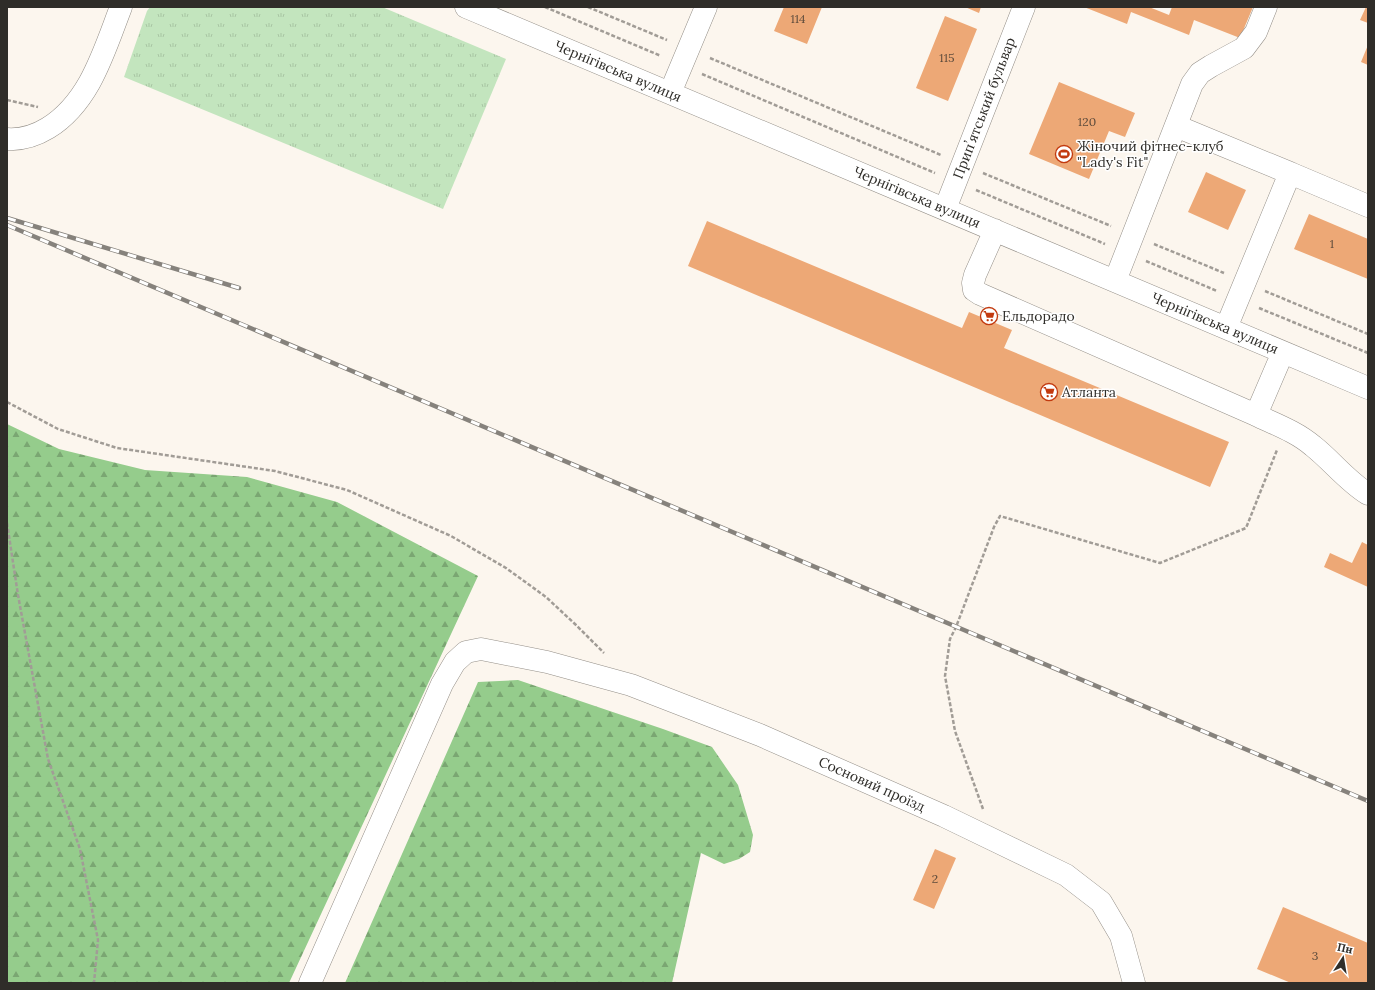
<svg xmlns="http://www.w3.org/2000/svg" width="1375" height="990" font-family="Lora,serif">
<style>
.forest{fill:url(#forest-firs)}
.park{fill:url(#park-tufts)}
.building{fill:#eda876}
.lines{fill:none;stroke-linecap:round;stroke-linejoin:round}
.minor-casing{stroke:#948f88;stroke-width:23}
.path{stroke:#a19c96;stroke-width:2.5;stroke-dasharray:4 2;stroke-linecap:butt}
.minor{stroke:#fff;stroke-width:22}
.rail-casing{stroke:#86827c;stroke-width:4.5}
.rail{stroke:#fff;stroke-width:3;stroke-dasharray:9;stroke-linecap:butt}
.labels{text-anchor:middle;stroke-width:3;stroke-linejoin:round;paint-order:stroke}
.number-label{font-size:12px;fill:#5e4c3c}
.street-label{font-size:14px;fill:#2f2d29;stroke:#fff}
.poi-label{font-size:14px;fill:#2f2d29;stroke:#fff;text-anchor:start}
</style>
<defs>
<pattern id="forest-firs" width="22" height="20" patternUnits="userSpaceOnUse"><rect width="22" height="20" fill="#95cc8c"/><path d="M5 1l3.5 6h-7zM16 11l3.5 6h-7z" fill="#7aa672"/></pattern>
<pattern id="park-tufts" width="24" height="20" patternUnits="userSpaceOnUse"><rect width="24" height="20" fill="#c3e5be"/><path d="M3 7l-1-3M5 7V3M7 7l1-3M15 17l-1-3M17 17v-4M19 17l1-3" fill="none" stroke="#a8c5a3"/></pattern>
</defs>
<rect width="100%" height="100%" fill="#fcf6ee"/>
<path class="forest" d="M7 424 59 449 145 470 247 477 337 502 478 576 289 983H7Z
M518 680 663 729 712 747 738 785 753 835 750 852 739 859 724 864 701 853 672 983H345L478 682Z"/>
<path class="park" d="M150 7H382L506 59 443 209 124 77 147 11Z"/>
<path class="building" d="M784 7H822L807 44 774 31Z
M965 7H981L979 13Z
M1084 7H1149L1169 15 1172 7H1253L1240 38 1194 20 1189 35 1131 12 1127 24Z
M1366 7H1368V23L1360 20Z
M945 16 977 29 948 101 916 88Z
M1368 45V65L1361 62Z
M1059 82 1135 113 1125 137 1109 131 1089 179 1029 154Z
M1206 172 1246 190 1228 230 1188 212Z
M1309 214 1368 239V279L1294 249Z
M707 221 962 328 969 312 1012 330 1004 348 1229 442 1210 487 688 266Z
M1362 542 1368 545V587L1324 567 1330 553 1352 563Z
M935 849 956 858 934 909 913 900Z
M1283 907 1368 943V983H1291L1257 969Z"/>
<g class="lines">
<g class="minor-casing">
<path id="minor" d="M466 7 1368 388
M670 93 706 7
M1176 126 1290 173
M7 139C22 140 35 136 48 128 90 102 104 51 121 7
M945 209 1024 7
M995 230 975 275 973 283 974 290 980 294 1256 415
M1115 281 1192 84 1200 73 1211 66 1244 48 1256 32 1266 7
M1226 328 1290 173 1368 206
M1283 352 1256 415C1275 424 1297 432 1313 446 1332 461 1347 481 1368 494
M310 983 442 684 455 662 466 652 481 649 547 662 631 685 760 735 944 816 1066 875 1101 902 1121 936 1134 983"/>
</g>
<path class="path" d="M545 7 661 56
M588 7 667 40
M710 58 941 155
M702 74 935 173
M7 100 38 107
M983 173 1111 226
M976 190 1105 244
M1154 244 1224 273
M1146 261 1217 291
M1265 291 1368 334
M1259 308 1368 353
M7 402 58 429 117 448 275 471 347 490 451 536 506 568 546 597 576 625 604 653
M7 523 18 595 48 759 80 849 98 940 94 983
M983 809 955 731 945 676 950 639 956 627 994 527 1000 516 1160 563 1246 528 1277 450"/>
<use href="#minor" class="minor"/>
<g class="rail-casing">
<path id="rail" d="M7 218 239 288
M7 225 1368 801"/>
</g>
<use href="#rail" class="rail"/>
</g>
<defs>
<g id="stadium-ring" transform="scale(0.9)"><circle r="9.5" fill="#fff" stroke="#c23a0f" stroke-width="1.5"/><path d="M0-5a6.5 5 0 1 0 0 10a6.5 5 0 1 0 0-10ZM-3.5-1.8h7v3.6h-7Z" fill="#c23a0f"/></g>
<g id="supermarket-ring" transform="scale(0.9)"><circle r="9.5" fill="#fff" stroke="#c23a0f" stroke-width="1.5"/><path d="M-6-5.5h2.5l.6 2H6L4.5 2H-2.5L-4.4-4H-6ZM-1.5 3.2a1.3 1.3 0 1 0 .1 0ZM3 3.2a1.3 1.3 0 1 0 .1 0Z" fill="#c23a0f"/></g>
</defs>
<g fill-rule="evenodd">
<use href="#stadium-ring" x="1064" y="154"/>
<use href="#supermarket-ring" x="989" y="316"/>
<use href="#supermarket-ring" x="1049" y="392"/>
</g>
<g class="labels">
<g class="number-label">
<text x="798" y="23">114</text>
<text x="947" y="62">115</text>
<text x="1087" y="126">120</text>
<text x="1332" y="248">1</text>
<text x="935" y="883">2</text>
<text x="1315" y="960">3</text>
</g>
<g class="street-label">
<text transform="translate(618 71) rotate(23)" y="5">Чернігівська вулиця</text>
<text transform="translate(984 108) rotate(-69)" y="5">Припʼятський бульвар</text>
<text transform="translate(917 197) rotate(23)" y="5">Чернігівська вулиця</text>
<text transform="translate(1215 323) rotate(23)" y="5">Чернігівська вулиця</text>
<text transform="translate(872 784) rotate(24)" y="5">Сосновий проїзд</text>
</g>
<g class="poi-label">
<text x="1077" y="151">Жіночий фітнес-клуб<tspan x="1077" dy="16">"Lady's Fit"</tspan></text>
<text x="1002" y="321">Ельдорадо</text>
<text x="1062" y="397">Атланта</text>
</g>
</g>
<rect width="1375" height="990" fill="none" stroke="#2f2d29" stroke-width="16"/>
<g transform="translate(1343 958) rotate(12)" stroke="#ffffff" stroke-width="3" paint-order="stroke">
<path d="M0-3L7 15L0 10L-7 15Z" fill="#2f2d29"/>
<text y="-6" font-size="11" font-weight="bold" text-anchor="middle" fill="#2f2d29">Пн</text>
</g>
</svg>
